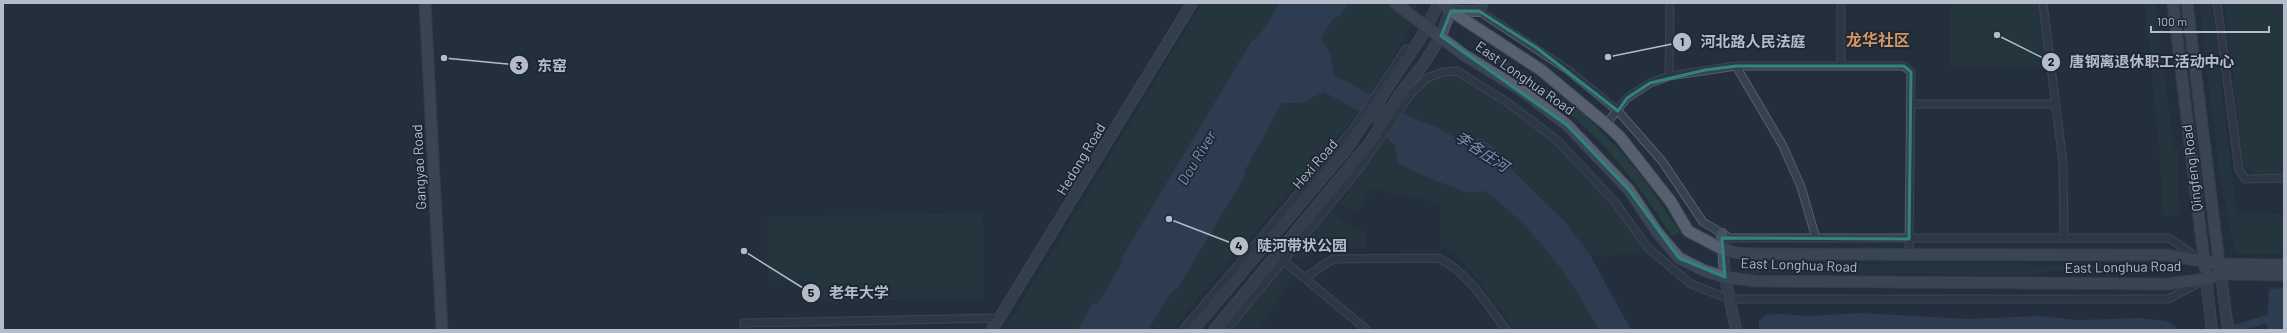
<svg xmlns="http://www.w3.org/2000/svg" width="2287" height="333" font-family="Barlow,'Noto Sans SC',sans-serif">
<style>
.green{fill:#263c3f}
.water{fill:#394c67}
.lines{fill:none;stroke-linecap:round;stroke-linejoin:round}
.canal{stroke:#394c67;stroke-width:8}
.street-casing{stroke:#565f6c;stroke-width:9}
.secondary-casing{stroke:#565f6c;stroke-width:12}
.primary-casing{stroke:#414a57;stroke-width:13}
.street{stroke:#38414e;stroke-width:7}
.secondary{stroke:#465061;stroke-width:10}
.primary{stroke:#56606e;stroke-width:11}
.marked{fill:none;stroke:#308480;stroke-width:3;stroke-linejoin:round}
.labels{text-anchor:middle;stroke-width:3.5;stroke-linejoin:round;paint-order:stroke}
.street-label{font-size:14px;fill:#b4bcc9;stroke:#1d2633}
.water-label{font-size:15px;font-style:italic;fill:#7c92b1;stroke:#1d2633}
.quarter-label{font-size:16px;font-weight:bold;fill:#d59563;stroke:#1d2633}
.leader{fill:none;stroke:#b4bcc9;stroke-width:1.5}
.callout-dot{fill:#b4bcc9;stroke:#1d2633;stroke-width:1.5}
.mark-label{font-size:12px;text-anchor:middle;font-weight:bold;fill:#111}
.callout-label{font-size:15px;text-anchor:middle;font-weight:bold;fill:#b4bcc9;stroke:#1d2633;stroke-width:3.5;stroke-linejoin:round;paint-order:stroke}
</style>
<rect width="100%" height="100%" fill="#242f3e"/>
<path class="green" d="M1202 3H1417V15L1380 79 1346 128 1188 309 1174 330H1005Z
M1950 3H2040L2046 68 1950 67Z
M2145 3H2155L2174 150H2178L2177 184 2181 215H2163L2160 158Z
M2199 3H2211L2237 213 2284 214V254H2236L2220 179Z
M2225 3H2284V173H2253L2243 165Z
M1481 47 1515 66 1585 115 1625 156 1646 182 1680 232 1672 237C1622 156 1563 96 1480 51Z
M1455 75C1481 90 1508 105 1532 123 1574 155 1620 206 1647 252L1591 257 1631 330H1515L1490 295 1455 252 1440 246V203L1371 189 1356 213 1340 204 1430 78Z
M1330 212C1343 217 1351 230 1365 231L1366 248C1340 248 1323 244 1301 261L1294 256Z
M983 213 984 299 814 301V280L768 281 767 217Z
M1750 263 2171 266V269H2065L2030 275 1751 273 1745 269 1747 264Z
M1283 268 1294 274 1259 330H1231Z"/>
<path class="water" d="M1280 3H1348L1340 16 1334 18 1321 38 1330 53 1334 75 1417 120 1439 128 1452 136 1482 139 1499 152 1502 160 1566 223 1591 257 1631 330H1599C1569 275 1536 229 1485 191L1469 193 1431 179 1399 164 1394 145 1361 112 1324 92 1301 103H1282L1245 170V176L1177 289 1171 292 1148 330H1077L1092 305 1098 303 1123 262 1122 257 1251 42 1259 36Z
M2284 288V330H2267L2269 289Z
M1861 313 1969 319 2039 316 2078 320 2139 318 2166 321 2175 326 2177 330 1759 329V321L1766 315 1777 314 1811 316Z"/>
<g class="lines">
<path class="canal" d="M2231 330 2267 319 2284 320"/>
<g class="street-casing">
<path id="street" d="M2043 3 2063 163 2064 238
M2217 3 2239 170 2245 179 2284 178
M1479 11 1568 70 1618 111 1662 161 1703 222 1730 238H2169L2200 259
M1736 66 1783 146 1801 187 1816 238
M1841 66V3
M1669 76 1670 3
M1911 104H2054
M1606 124 1627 98 1650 83 1669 76 1736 66H1904L1911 72 1909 254
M1283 260 1367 330
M1304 278 1333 259 1438 258C1468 272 1487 304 1506 330
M744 330V323L999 318
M1183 330 1354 128 1406 49
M1226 330 1356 173 1411 94 1427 78 1443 72 1457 71 1507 102 1557 140 1615 202 1648 248 1691 284 1729 299H2168L2199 283"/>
</g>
<g class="secondary-casing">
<path id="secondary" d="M1451 11H1479L1483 3
M1722 234 1725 277 1736 330
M2221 274 2228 330
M2206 279 2212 330
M992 330 1192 3
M1193 330 1346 150 1420 39 1439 3
M1214 330 1371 141 1400 94 1423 65 1441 36 1453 3"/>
</g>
<g class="primary-casing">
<path id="primary" d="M425 3 442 330
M1395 3 1464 55 1521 90 1567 125 1629 190 1657 232 1679 258 1705 271 1725 277 1755 281 2167 284 2206 279 2221 274 2284 275
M1443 3 1451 11 1541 70 1606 124 1620 137 1671 202 1688 231 1722 249 1738 253 1755 254 2167 255 2219 264 2284 265
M2173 3 2205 268
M2187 3 2220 270"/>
</g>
<use href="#street" class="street"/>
<use href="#secondary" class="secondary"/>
<use href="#primary" class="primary"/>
</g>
<path d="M0 0H2287V333H0ZM1451 11H1479L1537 48 1618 111 1627 98 1650 83 1705 70 1736 66H1904L1911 72 1909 239 1722 238 1725 277 1679 258 1629 190 1567 125 1441 36Z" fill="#242f3e" fill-opacity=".55" fill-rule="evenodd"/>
<path class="marked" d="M1451 11H1479L1537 48 1618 111 1627 98 1650 83 1705 70 1736 66H1904L1911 72 1909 239 1722 238 1725 277 1679 258 1629 190 1567 125 1441 36Z"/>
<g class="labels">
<g class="street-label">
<text transform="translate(1525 78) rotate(35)" y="5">East Longhua Road</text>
<text transform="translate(1081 159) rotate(-59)" y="5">Hedong Road</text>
<text transform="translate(1315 164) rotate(-49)" y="5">Hexi Road</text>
<text transform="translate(419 167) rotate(-93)" y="5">Gangyao Road</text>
<text transform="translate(2192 168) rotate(-97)" y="5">Qingfeng Road</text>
<text transform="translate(1799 265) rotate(2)" y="5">East Longhua Road</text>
<text transform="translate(2123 267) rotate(-1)" y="5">East Longhua Road</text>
</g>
<g class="water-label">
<text transform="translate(1482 152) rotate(33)" y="5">李各庄河</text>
<text transform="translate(1197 158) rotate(-59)" y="5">Dou River</text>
</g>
<g class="quarter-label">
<text x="1878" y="46">龙华社区</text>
</g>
</g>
<path class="leader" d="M1608 57L1682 42M1997 35L2051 62M444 58L519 65M1169 219L1239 246M744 251L811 293"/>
<g class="callout-dot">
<circle cx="1608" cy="57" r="4"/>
<circle cx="1997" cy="35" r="4"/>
<circle cx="444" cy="58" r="4"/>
<circle cx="1169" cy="219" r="4"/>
<circle cx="744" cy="251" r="4"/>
<circle cx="1682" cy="42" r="10"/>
<circle cx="2051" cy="62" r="10"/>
<circle cx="519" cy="65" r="10"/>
<circle cx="1239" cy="246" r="10"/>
<circle cx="811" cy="293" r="10"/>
</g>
<g class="mark-label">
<text x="1682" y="46">1</text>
<text x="2051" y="66">2</text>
<text x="519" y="70">3</text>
<text x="1239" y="250">4</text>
<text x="811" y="297">5</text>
</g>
<g class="callout-label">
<text x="1753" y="47">河北路人民法庭</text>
<text x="2152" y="67">唐钢离退休职工活动中心</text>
<text x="552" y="71">东窑</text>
<text x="1302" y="251">陡河带状公园</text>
<text x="859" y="298">老年大学</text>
</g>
<rect width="2287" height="333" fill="none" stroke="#b4bcc9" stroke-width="8"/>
<path d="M2151 26v6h118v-6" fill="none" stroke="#b4bcc9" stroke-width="2"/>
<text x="2157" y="26" font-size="12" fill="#b4bcc9" stroke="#1d2633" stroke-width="3" paint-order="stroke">100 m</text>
</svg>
